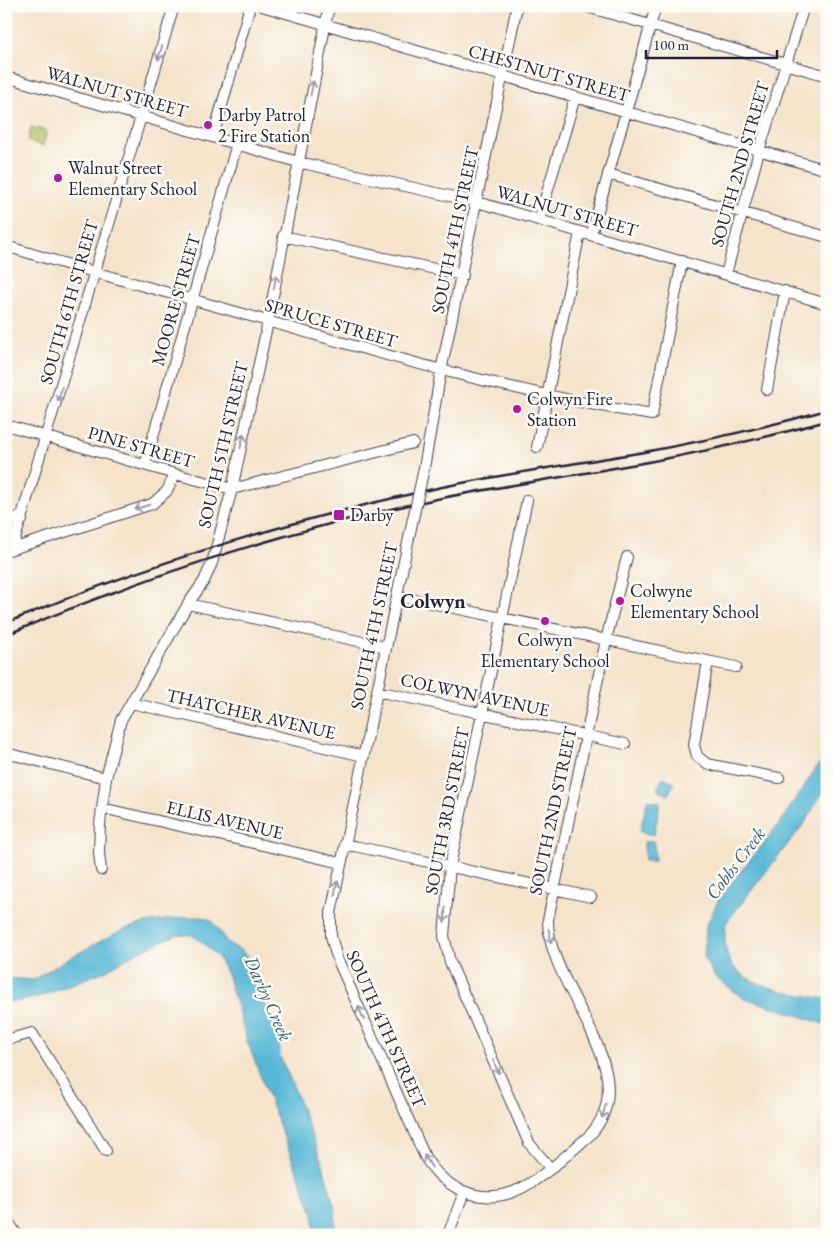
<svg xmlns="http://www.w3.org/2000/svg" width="833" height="1241" font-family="'EB Garamond',serif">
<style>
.green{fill:#b0c266;stroke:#697250}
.water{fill:#57b8d6;stroke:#3c6d88}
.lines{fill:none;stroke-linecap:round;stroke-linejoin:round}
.street-casing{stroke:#423f50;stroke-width:12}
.street{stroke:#fff;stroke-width:10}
.rail{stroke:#22223b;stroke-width:2.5}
.street-bridge-casing{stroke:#423f50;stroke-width:12;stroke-linecap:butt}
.street-bridge{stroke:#fff;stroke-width:10}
.oneway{stroke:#9c9ca7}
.poi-dot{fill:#b5179e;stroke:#fdfcf7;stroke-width:2}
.labels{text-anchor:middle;stroke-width:5;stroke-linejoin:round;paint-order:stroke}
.street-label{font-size:18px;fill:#22223b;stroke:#fdfcf7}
.poi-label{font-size:18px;fill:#22223b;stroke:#fdfcf7;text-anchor:start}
.water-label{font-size:19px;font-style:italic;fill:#375e79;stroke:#fdfcf7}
.quarter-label{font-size:20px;font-weight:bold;fill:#22223b;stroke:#fdfcf7}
</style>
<rect width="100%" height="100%" fill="#fdfcf7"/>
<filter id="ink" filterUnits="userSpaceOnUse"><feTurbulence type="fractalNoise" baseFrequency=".02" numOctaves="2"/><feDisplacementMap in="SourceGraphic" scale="10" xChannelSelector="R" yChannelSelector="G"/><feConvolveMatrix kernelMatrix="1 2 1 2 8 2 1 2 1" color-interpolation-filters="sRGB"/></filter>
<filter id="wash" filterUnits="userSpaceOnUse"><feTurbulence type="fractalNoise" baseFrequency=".0096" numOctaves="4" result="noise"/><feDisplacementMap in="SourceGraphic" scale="20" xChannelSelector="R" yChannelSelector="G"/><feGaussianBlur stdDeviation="1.12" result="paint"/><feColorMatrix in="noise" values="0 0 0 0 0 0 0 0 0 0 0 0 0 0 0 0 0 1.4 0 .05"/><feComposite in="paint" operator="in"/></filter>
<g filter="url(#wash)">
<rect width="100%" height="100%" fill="#f5e3ca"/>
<path class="green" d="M31 127 47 131 43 146 28 141Z"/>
<path class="water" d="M827 760V789L823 792 806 821 726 923C724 936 724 952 732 965 749 988 800 995 827 999V1025L742 997 715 977 704 958 706 926 720 897 778 825 819 764Z
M663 777 674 783 668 795 657 789Z
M647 800 660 802 654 835 640 832Z
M654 841 655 861H645L644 842Z
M186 917H203L212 921 228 943 242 951 253 962 260 995 279 1031 280 1057 292 1083 323 1165 335 1209 336 1235H315L313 1213 247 1041 228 977 219 958 203 943 192 935 178 934 140 951 103 972 41 996 20 1001 6 1002V978L33 980 67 959 122 930 145 923Z"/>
</g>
<g filter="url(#ink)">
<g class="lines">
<g class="street-casing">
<path id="street" d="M262 6 827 170
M584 6 827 76
M6 7 7 6
M6 77 298 162 477 202 827 304
M213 137 250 6
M608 174 827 237
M539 220 575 97
M591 235 656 6
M283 236 463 275
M6 246C86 271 167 292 247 315 380 354 514 393 652 415L682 261
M726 274 759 151 804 6
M767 390 785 291
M6 425 175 474 232 489 413 443
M537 447 580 232
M145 465 237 144
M424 468 441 371 517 6
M527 500 450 866 444 936 450 962 529 1143 550 1168
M6 515 22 520
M411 528 331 913V936L337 958 425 1157C443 1187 477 1205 513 1192 539 1182 569 1153 590 1135 648 1072 547 988 548 920L606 640 627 557
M12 549 174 6
M9 550 152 504 167 491 175 474
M397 596 736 667
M188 604 386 647
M708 661 694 745 697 756 707 764 779 778
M377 691 625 744
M131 703 364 756
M6 753 106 778
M102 808 341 863
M345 844 591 897
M101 870 99 853 100 824 106 778 121 720 188 604 204 581 212 563 232 489 268 322 329 6
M6 1040 32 1033 106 1151
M6 1218 17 1235
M448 1235 464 1192"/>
</g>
<use href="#street" class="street"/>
<path class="rail" d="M6 623C144 565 287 521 433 489 503 474 574 464 644 452 705 441 766 427 827 410
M6 635C145 576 290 529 437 499 507 485 578 475 648 462 708 451 768 437 827 421"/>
<g class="street-bridge-casing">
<path id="street-bridge" d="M411 528 424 468"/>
</g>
<use href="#street-bridge" class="street-bridge"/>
</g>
<defs><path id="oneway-shaft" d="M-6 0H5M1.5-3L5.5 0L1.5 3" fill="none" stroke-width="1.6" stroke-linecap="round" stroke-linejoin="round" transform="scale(1.25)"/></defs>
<g class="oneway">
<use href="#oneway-shaft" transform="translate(160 53) rotate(107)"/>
<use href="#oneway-shaft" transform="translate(312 88) rotate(-79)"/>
<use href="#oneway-shaft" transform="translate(275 282) rotate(-80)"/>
<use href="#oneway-shaft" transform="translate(60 394) rotate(106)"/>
<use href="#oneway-shaft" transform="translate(242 441) rotate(-78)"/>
<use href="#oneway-shaft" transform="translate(142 507) rotate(162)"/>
<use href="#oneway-shaft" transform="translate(336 888) rotate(-78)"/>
<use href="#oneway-shaft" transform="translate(445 915) rotate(93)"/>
<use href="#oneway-shaft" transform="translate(550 936) rotate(77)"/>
<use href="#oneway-shaft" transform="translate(361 1013) rotate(-114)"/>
<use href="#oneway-shaft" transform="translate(496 1067) rotate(66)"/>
<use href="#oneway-shaft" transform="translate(604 1111) rotate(106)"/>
<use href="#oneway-shaft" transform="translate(428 1161) rotate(-121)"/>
</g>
</g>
<g class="poi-dot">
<circle cx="208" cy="125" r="5"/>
<circle cx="58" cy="178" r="5"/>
<circle cx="517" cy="409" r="5"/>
<rect x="333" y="509" width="12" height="12" rx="2.5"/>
<circle cx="620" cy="601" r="5"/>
<circle cx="545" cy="621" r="5"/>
</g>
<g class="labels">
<g class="street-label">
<text transform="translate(549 73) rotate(16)" y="6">CHESTNUT STREET</text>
<text transform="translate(117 92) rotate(16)" y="6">WALNUT STREET</text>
<text transform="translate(740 164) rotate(-74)" y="6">SOUTH 2ND STREET</text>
<text transform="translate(567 211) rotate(16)" y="6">WALNUT STREET</text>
<text transform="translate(455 230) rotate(-78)" y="6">SOUTH 4TH STREET</text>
<text transform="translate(176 300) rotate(-74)" y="6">MOORE STREET</text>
<text transform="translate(69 302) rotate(-74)" y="6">SOUTH 6TH STREET</text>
<text transform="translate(331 323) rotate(16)" y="6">SPRUCE STREET</text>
<text transform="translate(223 445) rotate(-77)" y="6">SOUTH 5TH STREET</text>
<text transform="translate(141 447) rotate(16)" y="6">PINE STREET</text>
<text transform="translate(374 626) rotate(-78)" y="6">SOUTH 4TH STREET</text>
<text transform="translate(475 695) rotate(12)" y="6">COLWYN AVENUE</text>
<text transform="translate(251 714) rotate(13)" y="6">THATCHER AVENUE</text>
<text transform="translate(447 811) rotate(-79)" y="6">SOUTH 3RD STREET</text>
<text transform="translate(553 811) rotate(-78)" y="6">SOUTH 2ND STREET</text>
<text transform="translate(225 820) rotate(13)" y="6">ELLIS AVENUE</text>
<text transform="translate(386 1029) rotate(66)" y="6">SOUTH 4TH STREET</text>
</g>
<g class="poi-label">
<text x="218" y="121">Darby Patrol<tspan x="218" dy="21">2 Fire Station</tspan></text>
<text x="68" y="174">Walnut Street<tspan x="68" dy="21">Elementary School</tspan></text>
<text x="527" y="405">Colwyn Fire<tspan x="527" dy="21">Station</tspan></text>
<text x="350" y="521">Darby</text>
<text x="630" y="597">Colwyne<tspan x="630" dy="21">Elementary School</tspan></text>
<text x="545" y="646" text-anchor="middle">Colwyn<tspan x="545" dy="21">Elementary School</tspan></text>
</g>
<g class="water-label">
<text transform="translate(735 863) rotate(-53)" y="7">Cobbs Creek</text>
<text transform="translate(269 998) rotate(66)" y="7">Darby Creek</text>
</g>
<g class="quarter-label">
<text x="433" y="608">Colwyn</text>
</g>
</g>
<rect width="833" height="1241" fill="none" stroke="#fdfcf7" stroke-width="25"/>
<path d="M646 50v8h131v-8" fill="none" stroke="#22223b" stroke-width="2.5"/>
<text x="653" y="50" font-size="15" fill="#22223b" stroke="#fdfcf7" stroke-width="4" paint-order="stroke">100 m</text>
</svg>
